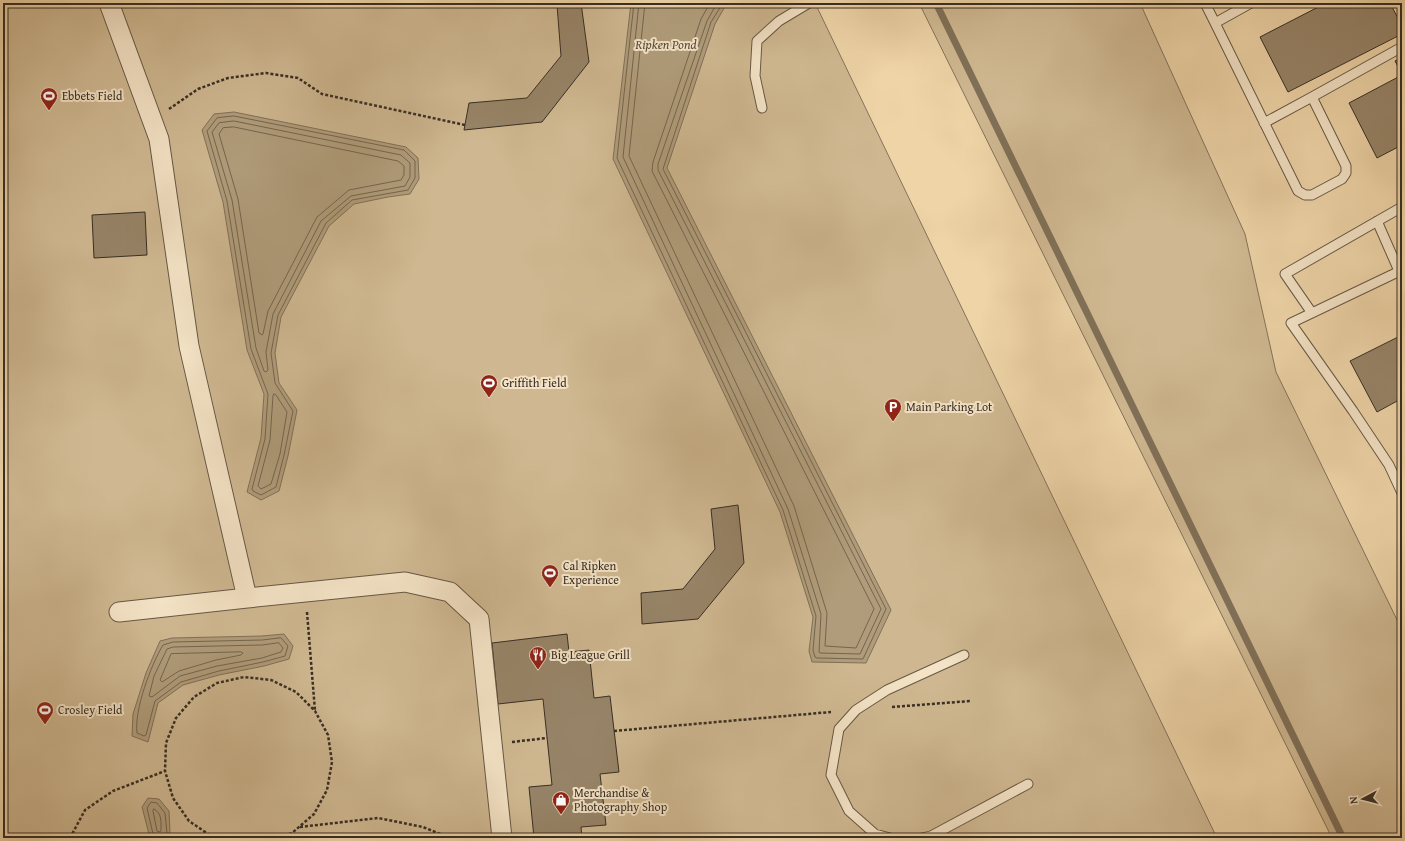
<svg xmlns="http://www.w3.org/2000/svg" width="1405" height="841" font-family="'Gentium Book Plus',serif">
<style>
.green{fill:#cfb891;stroke:#84735a}
.water{fill:#b09c7a;stroke:#807058}
.lines{fill:none;stroke-linecap:round;stroke-linejoin:round}
.shore{stroke:#74654f;stroke-width:1}
.stream{stroke:#807058;stroke-width:7}
.building{fill:#978468;stroke:#382e24}
.lane-casing{stroke:#665845;stroke-width:11}
.street-casing{stroke:#665845;stroke-width:21}
.path{stroke:#382e24;stroke-width:2.5;stroke-dasharray:3 2;stroke-linecap:butt}
.lane{stroke:#f4e3c6;stroke-width:9}
.street{stroke:#f4e3c6;stroke-width:19}
.labels{text-anchor:middle;stroke-width:4;stroke-linejoin:round;paint-order:stroke}
.poi-label{font-size:12px;fill:#382e24;stroke:#f4e3c6;text-anchor:start}
.water-label{font-size:13px;font-style:italic;fill:#564a3a;stroke:#f4e3c6}
</style>
<rect width="100%" height="100%" fill="#eed4a7"/>
<filter id="stains"><feTurbulence type="fractalNoise" baseFrequency=".005" numOctaves="4"/><feColorMatrix values="0 0 0 0 .2 0 0 0 0 .09 0 0 0 0 .02 0 0 0 .5 -.17"/></filter>
<radialGradient id="worn" r=".72"><stop offset=".6" stop-color="#630" stop-opacity="0"/><stop offset="1" stop-color="#630" stop-opacity=".3"/></radialGradient>
<path class="green" d="M3 3H815L1217 838H3Z
M919 3H1140L1245 234 1276 372 1402 630V838H1332Z"/>
<path class="water" d="M631 3H727L715 24 667 168 891 610 866 663 812 662 809 651 813 617 780 512 613 159Z
M234 112 406 147 418 158 419 179 410 194 388 197 354 204 329 226 281 317 275 353 279 383 297 410 288 456 279 491 261 500 247 492 261 438 264 394 247 350 223 202 202 130 214 114Z
M284 634 293 646 289 659 264 666 219 675 183 685 158 703 148 742 132 736 133 714 146 673 160 641 172 638 262 636Z
M148 798 159 799 169 811 170 833 178 838H150L142 807Z"/>
<g class="lines">
<path class="shore" d="M634 3 617 158 783 510 816 616 813 650 815 657 817 658 863 659 886 609 663 169 711 22 723 3
M639 3 623 157 788 509 821 614 819 652 820 653 860 654 881 609 658 170V164L707 21 717 3
M645 3 629 156 794 506 827 613 825 646 856 648 874 609 652 171 653 162 701 19 710 3
M234 116 404 150 415 161V178L408 190 352 200 326 223 278 315 271 353 275 383 293 411 284 455 276 487 261 495 253 491 252 489 265 439 268 394 251 349 227 201 207 131 217 118Z
M234 121 401 155 410 163V177L405 186 351 196 321 221 273 314 266 352 268 370 266 372 264 371 256 348 232 200 212 132 219 123Z
M234 127 398 161 404 166V175L401 180 349 190 317 217 268 311 263 334 262 335 259 333 238 199 219 134 223 128Z
M274 394 276 395 287 412 280 454 271 484 261 489 258 486 270 440 273 396Z
M281 638 288 646 285 656 263 662 219 671 181 682 155 701 146 735 144 736 137 733C134 710 151 665 163 645L173 642 262 640Z
M279 643 283 648 281 652 262 658 217 666 180 676 152 697 149 696 154 676 167 649 173 647 262 645Z
M241 652 243 653 241 655 216 660 179 671 162 682 160 680 171 654Z
M154 809C162 813 161 822 161 830L160 832 157 831 153 811Z
M154 838 147 808 151 802 157 803 165 813 167 833 171 838"/>
<path class="stream" d="M936 3 1343 838"/>
</g>
<path class="building" d="M560 3H581L589 62 542 122 464 130 469 103 527 98 561 56 557 5Z
M1326 3H1390L1402 26V34L1288 92 1260 37Z
M1402 57V74L1395 61Z
M1402 75V145L1377 158 1349 103Z
M145 212 147 255 94 258 92 215Z
M1402 335V407L1399 400 1377 412 1350 361Z
M738 505 744 563 698 619 642 624 641 593 683 589 715 549 711 509Z
M567 634 569 652 589 650 594 698 610 696 619 772 600 774 606 825 581 827 582 838H534L529 787 552 785 543 699 498 704 492 643Z"/>
<g class="lines">
<g class="lane-casing">
<path id="lane" d="M1205 3 1215 23
M1251 3 1215 23 1298 191 1305 195H1312L1342 179 1346 173V166L1312 97 1402 47
M762 108 755 76 757 41 779 21 809 3
M1264 123 1312 97
M1377 221 1399 271
M1402 270 1291 323 1353 411 1389 465 1402 493
M1312 313 1285 274 1402 207
M890 838 875 834 849 811 831 775 839 729 856 710 887 690 964 655
M922 838 931 836 1028 784"/>
</g>
<g class="street-casing">
<path id="street" d="M109 3 159 139 189 346 247 598 405 582 450 592 479 619 502 838
M119 612 247 598"/>
</g>
<path class="path" d="M169 109 198 89 228 78 266 73 298 78 322 94 465 125
M307 612 315 711
M892 707 971 701
M614 731 831 712
M512 742 547 738
M300 827 378 818 423 827 450 838
M70 838 85 810 113 791 165 771
M214 838 189 821 173 798 165 771 166 743 176 718 194 697 217 683 244 677 271 680 296 692 315 711 328 735 332 762 327 790 314 814 292 833 280 838"/>
<use href="#lane" class="lane"/>
<use href="#street" class="street"/>
</g>
<defs>
<g id="stadium-pin" transform="scale(0.9)"><path d="M0 17L-7.5 6A9.5 9.5 0 1 1 7.5 6Z" fill="#8f2418" stroke="#f4e3c6"/><path d="M0-5a6.5 5 0 1 0 0 10a6.5 5 0 1 0 0-10ZM-3.5-1.8h7v3.6h-7Z" fill="#fff"/></g>
<g id="parking-pin" transform="scale(0.9)"><path d="M0 17L-7.5 6A9.5 9.5 0 1 1 7.5 6Z" fill="#8f2418" stroke="#f4e3c6"/><path d="M-3.5-5.5H1a3.5 3.5 0 0 1 0 7H-1V5.5H-3.5ZM-1-3.4V-.6H.8a1.4 1.4 0 0 0 0-2.8Z" fill="#fff"/></g>
<g id="restaurant-pin" transform="scale(0.9)"><path d="M0 17L-7.5 6A9.5 9.5 0 1 1 7.5 6Z" fill="#8f2418" stroke="#f4e3c6"/><path d="M-5-6h1v4h1v-4h1v4h1v-4h1v5L-1.5 .5V6h-2V.5L-5-1ZM5-6V6H3V1.5H1.5Q1.5-4 5-6Z" fill="#fff"/></g>
<g id="shop-pin" transform="scale(0.9)"><path d="M0 17L-7.5 6A9.5 9.5 0 1 1 7.5 6Z" fill="#8f2418" stroke="#f4e3c6"/><path d="M-5-2.5h2.3a2.7 3.5 0 0 1 5.4 0H5L5.5 6h-11ZM-1.5-2.5h3a1.5 2.3 0 0 0-3 0Z" fill="#fff"/></g>
</defs>
<g fill-rule="evenodd">
<use href="#stadium-pin" x="49" y="96"/>
<use href="#stadium-pin" x="489" y="383"/>
<use href="#parking-pin" x="893" y="407"/>
<use href="#stadium-pin" x="550" y="573"/>
<use href="#restaurant-pin" x="538" y="655"/>
<use href="#stadium-pin" x="45" y="710"/>
<use href="#shop-pin" x="561" y="800"/>
</g>
<g class="labels">
<g class="poi-label">
<text x="62" y="100">Ebbets Field</text>
<text x="502" y="387">Griffith Field</text>
<text x="906" y="411">Main Parking Lot</text>
<text x="563" y="570">Cal Ripken<tspan x="563" dy="14">Experience</tspan></text>
<text x="551" y="659">Big League Grill</text>
<text x="58" y="714">Crosley Field</text>
<text x="574" y="797">Merchandise &amp;<tspan x="574" dy="14">Photography Shop</tspan></text>
</g>
<g class="water-label">
<text x="666" y="49">Ripken Pond</text>
</g>
</g>
<rect width="1405" height="841" fill="none" stroke="#eed4a7" stroke-width="16"/>
<rect x="4" y="4" width="1397" height="833" fill="none" stroke="#382e24" stroke-width="2"/>
<rect x="8" y="8" width="1389" height="825" fill="none" stroke="#382e24"/>
<g transform="translate(1363 799) rotate(263)" stroke="#f4e3c6" stroke-width="3" paint-order="stroke">
<path d="M0-3L7 15L0 10L-7 15Z" fill="#382e24"/>
<text y="-6" font-size="11" font-weight="bold" text-anchor="middle" fill="#382e24">N</text>
</g>
<rect width="100%" height="100%" filter="url(#stains)"/>
<rect width="100%" height="100%" fill="url(#worn)"/>
</svg>
